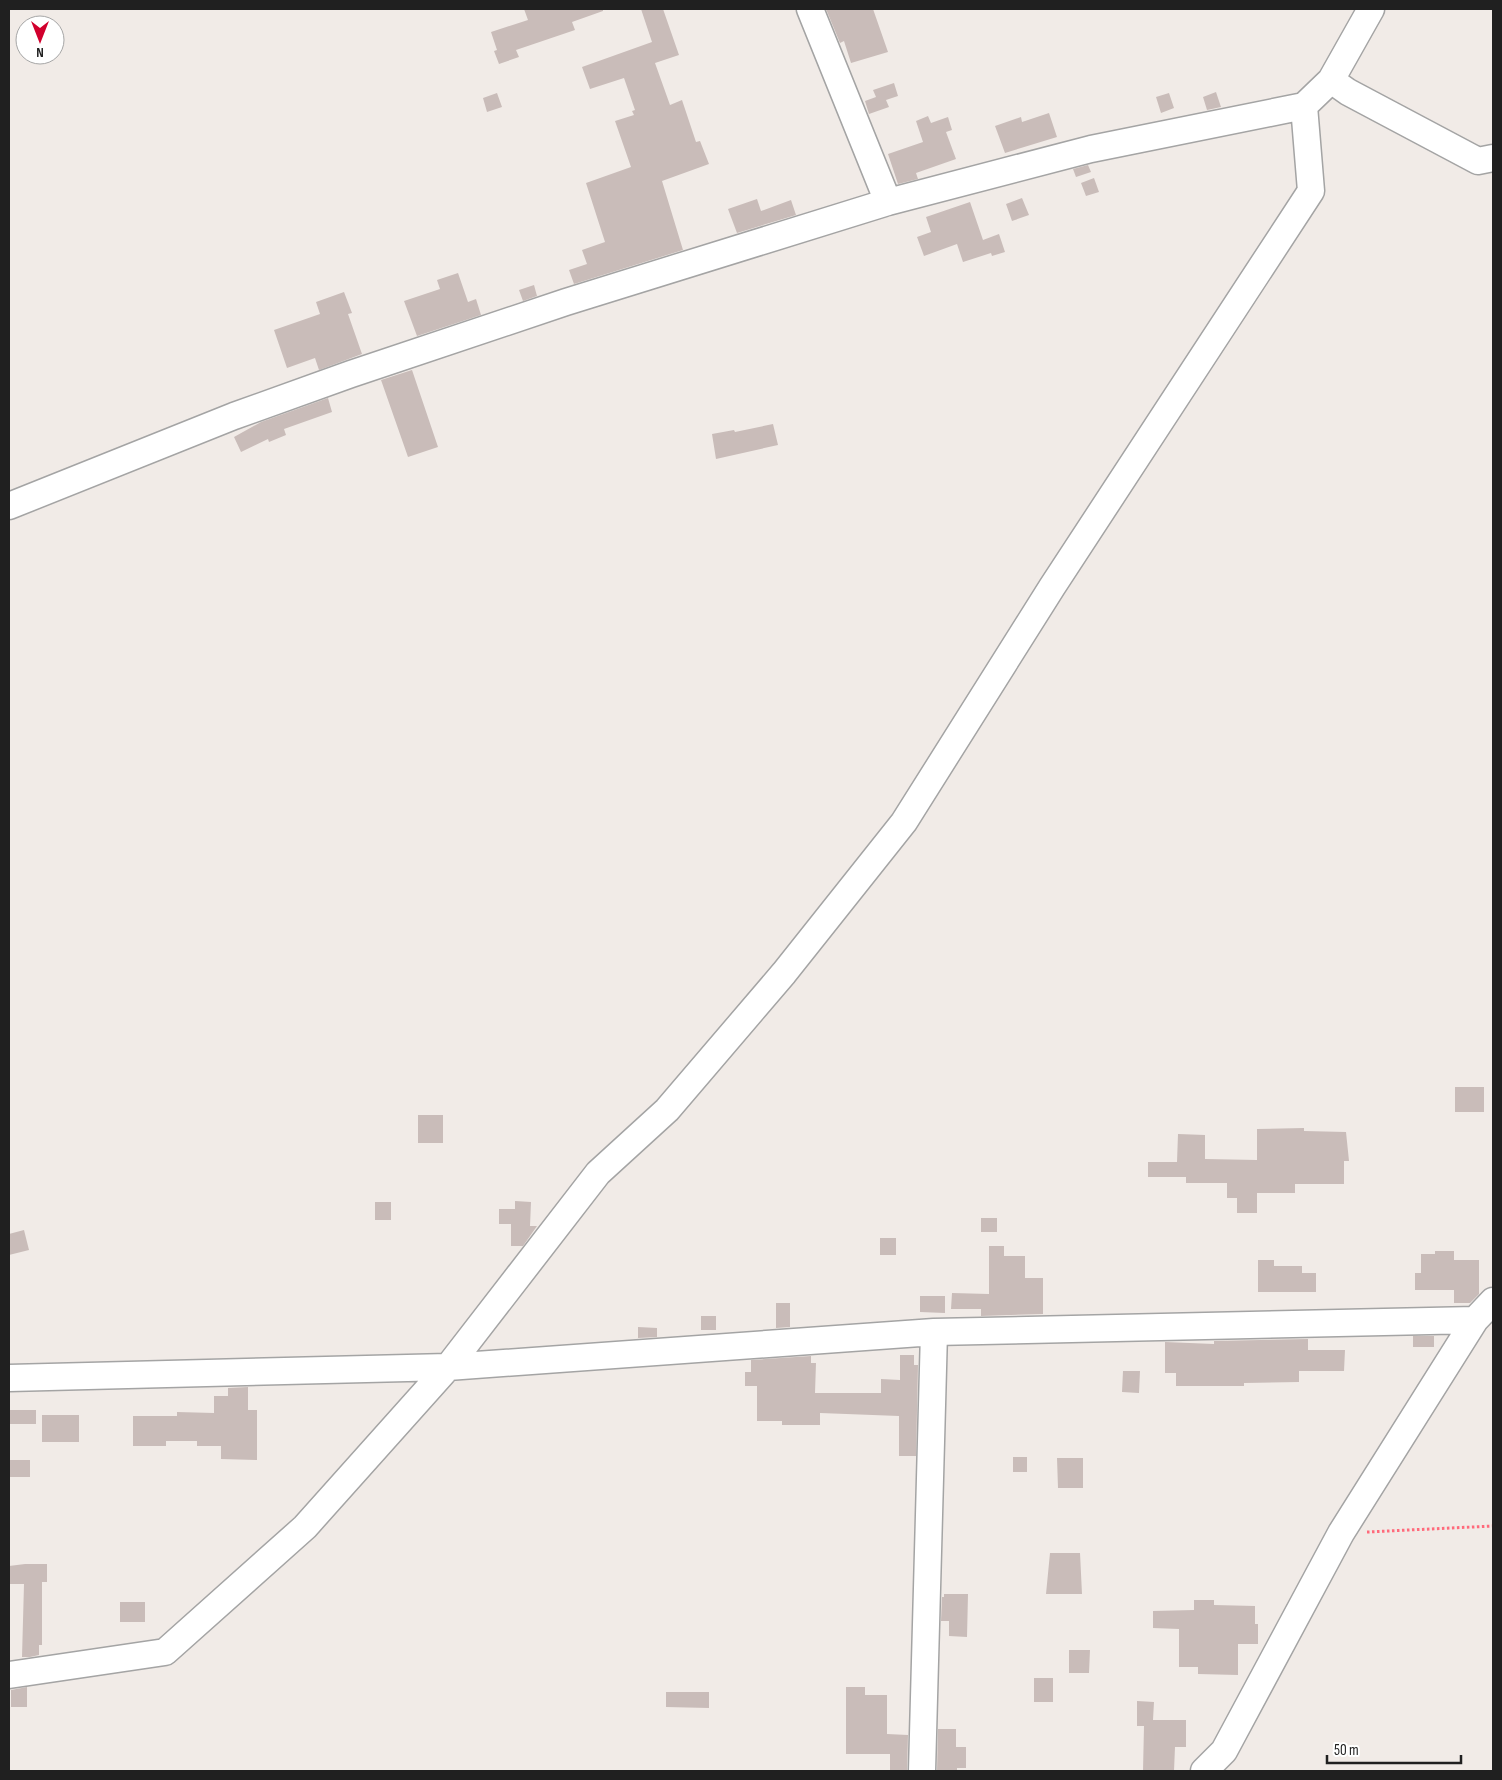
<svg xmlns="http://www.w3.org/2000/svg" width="1502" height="1780" font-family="'Sofia Sans Condensed',sans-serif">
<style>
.building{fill:#c9bcb9}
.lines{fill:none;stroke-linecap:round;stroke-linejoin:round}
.minor-casing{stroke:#a4a4a4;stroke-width:29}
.path{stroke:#ff6a7b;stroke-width:3;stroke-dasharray:2.5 2.5;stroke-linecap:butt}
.minor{stroke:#fff;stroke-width:26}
</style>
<rect width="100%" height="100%" fill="#f1ebe7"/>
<path class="building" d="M524 9H603V11L572 22 575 30 516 50 519 57 499 64 494 51 497 50 491 32 528 20Z
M641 9H663L679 55 655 63 670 105 682 100 696 142 700 141 709 164 662 181 683 250 574 284 569 270 587 264 582 250 605 242 586 183 631 167 615 121 634 115 632 111 635 110 624 78 590 89 582 67 652 42Z
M826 9H873L888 52 851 63 844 41 840 43Z
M894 83 898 96 886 100 889 107 869 114 865 101 876 97 873 90Z
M1216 92 1221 107 1207 110 1203 97Z
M497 93 502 107 487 112 483 98Z
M1169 93 1174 108 1161 113 1156 97Z
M1049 113 1057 137 1005 153 995 126 1021 117 1022 122Z
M928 116 931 123 948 117 952 130 946 132 956 159 916 173 918 179 898 184 888 154 923 142 916 121Z
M1088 165 1091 172 1076 177 1073 169Z
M1094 178 1099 192 1086 196 1081 183Z
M1022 198 1029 215 1012 221 1006 204Z
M757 199 761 211 791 200 796 215 737 233 728 209Z
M970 202 983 240 999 234 1005 252 992 256 991 253 963 262 957 244 924 256 917 237 931 232 926 217Z
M458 273 468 302 476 299 481 315 417 336 404 301 440 289 437 280Z
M534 285 537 296 523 301 519 290Z
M344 292 352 313 348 314 362 354 319 370 315 358 287 368 274 330 320 314 316 302Z
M412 370 438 447 408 457 381 380Z
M328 398 332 412 284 429 286 435 269 442 268 439 241 452 234 437 261 422Z
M773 424 778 445 716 459 712 434 734 430 735 432Z
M1455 1087H1484V1112H1455Z
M418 1115H443V1143H418Z
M1304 1128V1131L1346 1132 1349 1161H1344V1184H1295V1193H1257V1213H1237V1198H1227V1183H1186V1177H1148V1162H1177L1178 1134 1205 1135V1159L1257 1160V1129Z
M515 1201 531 1202 530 1226H537L523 1246H511V1224H499V1209H515Z
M375 1202H391V1220H375Z
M981 1218H997V1232H981Z
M24 1230 29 1250 9 1255V1234Z
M880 1238H896V1255H880Z
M989 1246H1004V1256H1025V1278H1043V1314L981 1316V1309H951L952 1293 989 1294Z
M1435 1251H1454V1260H1479V1294L1470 1303H1454V1290H1415V1273H1421V1254H1435Z
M1258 1260H1274V1266H1302V1273H1316V1292H1258Z
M920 1296H945V1313L920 1312Z
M776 1303H790V1327L776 1328Z
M701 1316H716V1330H701Z
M638 1327 657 1328V1337L638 1338Z
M1413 1336H1434V1347H1413Z
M1308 1339V1350H1345L1344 1371H1299V1382L1244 1383V1386H1176V1373H1165V1342L1214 1344V1341Z
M900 1355H914V1365H918L916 1456H899V1416L820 1413V1425H782V1421H757V1386H745V1372H751V1360L811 1356V1363H816L815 1393H881V1379L900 1380Z
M1123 1371H1140L1139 1393 1122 1392Z
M248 1387V1410H257V1460L221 1459V1446H197V1441H166V1446H133V1416H177V1412L214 1413V1396H228V1388Z
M9 1410H36V1424H9Z
M42 1415H79V1442H42Z
M1013 1457H1027V1472H1013Z
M1057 1458H1083V1488H1058Z
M9 1460H30V1477H9Z
M1050 1553H1080L1082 1594H1046Z
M25 1564H47V1582H42V1645H39V1655L30 1657H22L24 1584H9V1566Z
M944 1594H968L967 1637 949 1636V1621H941L942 1597H944Z
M1194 1600H1214V1605L1255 1606V1624H1258V1644H1238V1675L1198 1674V1667H1179V1629L1153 1628V1611L1194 1610Z
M120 1602H145V1622H120Z
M1069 1650H1090L1089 1673H1069Z
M1034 1678H1053V1702H1034Z
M27 1687V1707H11V1690Z
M846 1687H865V1695H887V1734L908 1735 907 1771H890V1754H846Z
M666 1692H709V1708L666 1707Z
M1137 1701 1154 1702 1153 1720H1186V1747H1175L1174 1771H1143L1144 1726H1137Z
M938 1729H956V1747H966V1768H957V1771H937Z"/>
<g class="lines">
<g class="minor-casing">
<path id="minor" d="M810 9 888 202
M1371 9 1331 80 1348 92 1478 161 1493 158
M9 506 234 416 351 374 566 302 888 202 1091 149 1304 106 1331 80
M9 1378 448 1367 934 1332 1475 1320
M9 1675 165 1652 305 1527 448 1367 598 1173 667 1110 784 973 904 822 1052 587 1311 191 1304 106
M922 1771 934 1332
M1204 1771 1224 1751 1341 1533 1475 1320 1493 1301"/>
</g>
<path class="path" d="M1367 1532 1493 1526"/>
<use href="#minor" class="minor"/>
</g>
<rect width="1502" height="1780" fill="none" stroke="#202020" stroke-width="20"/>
<g transform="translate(40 40) rotate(180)"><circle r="24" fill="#ffffff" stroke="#a6a6a6"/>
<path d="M0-4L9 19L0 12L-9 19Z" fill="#d1002d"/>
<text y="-8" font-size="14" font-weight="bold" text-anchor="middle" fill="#202020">N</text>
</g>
<path d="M1327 1755v8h134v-8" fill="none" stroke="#202020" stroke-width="2.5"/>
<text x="1334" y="1755" font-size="15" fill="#202020" stroke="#ffffff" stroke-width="4" paint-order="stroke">50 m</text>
</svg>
